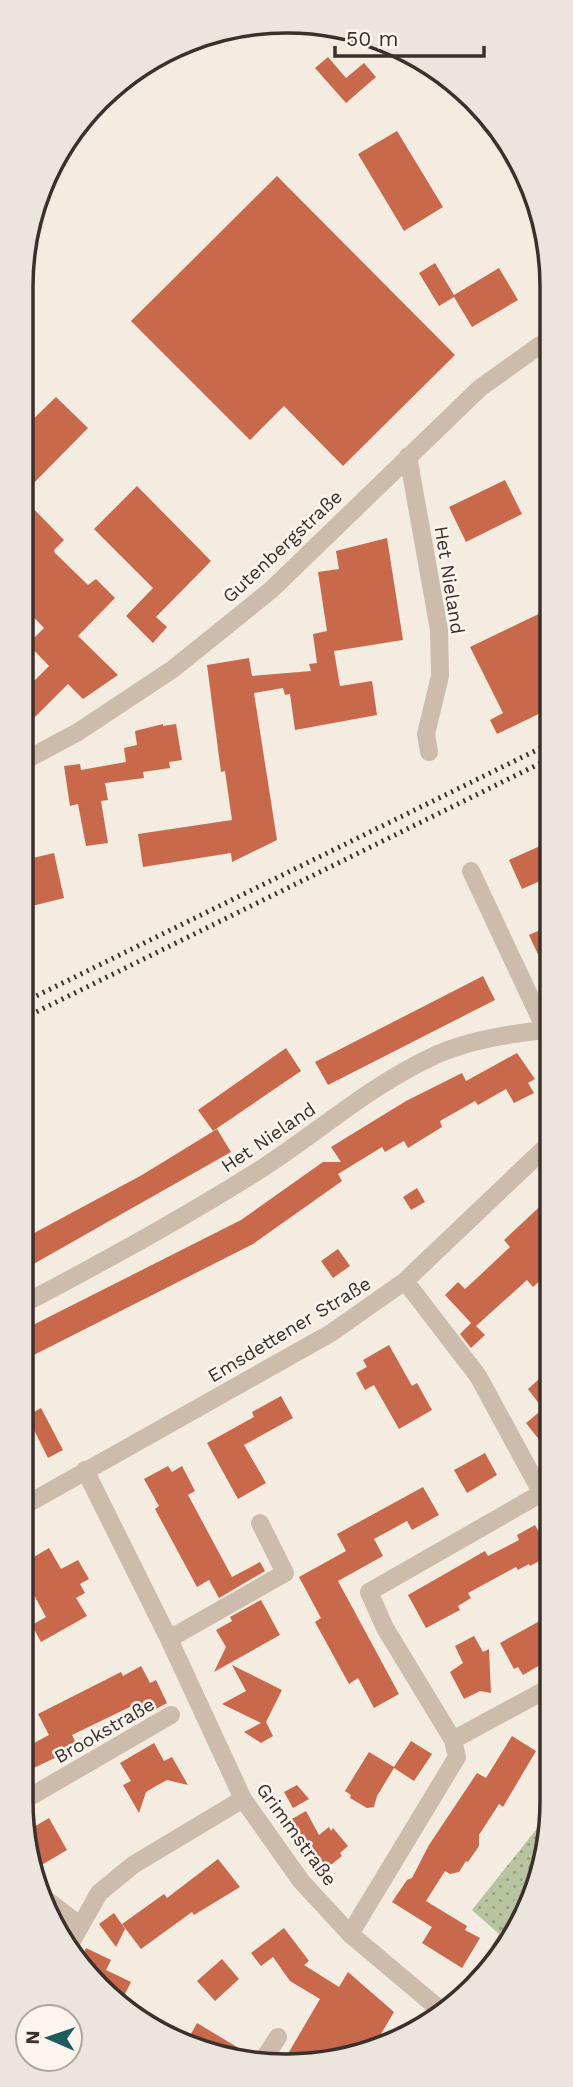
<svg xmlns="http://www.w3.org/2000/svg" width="573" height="2087" font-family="'Work Sans',sans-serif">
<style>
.grass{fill:url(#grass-dots)}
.park{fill:url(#park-crowns)}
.building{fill:#c8694b}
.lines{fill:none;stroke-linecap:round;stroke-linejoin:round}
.minor{stroke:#cdbbac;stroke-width:18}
.rail{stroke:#3b302b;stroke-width:5;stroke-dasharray:2 5;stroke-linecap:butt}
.labels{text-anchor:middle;stroke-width:5;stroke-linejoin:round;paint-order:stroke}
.street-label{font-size:19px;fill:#3b302b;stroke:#fbf5ee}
.rim{fill:none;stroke:#3b302b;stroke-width:3.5}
</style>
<defs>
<pattern id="grass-dots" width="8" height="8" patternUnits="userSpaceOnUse" patternTransform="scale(1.75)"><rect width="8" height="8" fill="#b8c4a0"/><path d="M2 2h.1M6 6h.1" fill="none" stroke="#97a083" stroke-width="1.8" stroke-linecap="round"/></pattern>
<pattern id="park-crowns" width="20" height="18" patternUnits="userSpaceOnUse" patternTransform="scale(1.75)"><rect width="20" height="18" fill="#b8c4a0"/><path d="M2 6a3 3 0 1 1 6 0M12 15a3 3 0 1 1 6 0" fill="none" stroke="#97a083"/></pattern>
</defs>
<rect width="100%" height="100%" fill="#f4ebe1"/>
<path class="grass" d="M173 52 83 122 139 66Z
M547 1816V1852L516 1934 457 2000 499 1934 472 1910Z"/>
<path class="park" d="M547 1842V1852L516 1934 485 1969 535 1851Z"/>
<path class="building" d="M328 57 346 78 364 63 376 77 346 103 315 68Z
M397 131 443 207 404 231 358 154Z
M277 176 455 355 343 466 284 406 250 440 131 321Z
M435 263 454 295 499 268 518 300 472 327 454 297 439 306 419 273Z
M56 397 88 428 25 492V427Z
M505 480 522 514 466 542 449 507Z
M137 486 211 561 156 617 167 627 153 643 126 616 153 588 94 529Z
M25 500 64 540 54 550 55 553 88 585 96 579 115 598 78 636 118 675 83 699 68 684 24 728 25 690 49 666 28 644 44 628 25 608Z
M387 538 403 640 334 651 340 686 372 681 377 715 295 730 290 694 285 695 283 688 254 693 277 840 232 862 231 853 143 867 138 834 232 820 225 771 221 772 207 665 249 658 252 676 311 671 309 664 317 663 313 634 327 631 318 572 339 569 336 551Z
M549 609V709L497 734 490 720 503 713 470 647Z
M163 724V726L176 724 182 760 169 762 170 768 143 772 144 778 105 783 108 800 101 801 108 843 86 846 78 804 70 806 64 766 80 764 81 770 126 762 124 748 137 745 135 731Z
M549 842V877L522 889 509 860Z
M54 853 64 898 24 908V860Z
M549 926V978L529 935Z
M483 976 495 1000 328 1085 315 1062Z
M286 1048 301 1071 213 1131 198 1110Z
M517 1053 535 1079 528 1083 534 1093 514 1103 506 1089 478 1105 475 1101 440 1121 442 1127 408 1148 404 1141 385 1152 382 1147 338 1174 342 1181 253 1244 22 1361 23 1330 241 1220 323 1162H341L331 1147 406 1101 462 1073 466 1081Z
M217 1129 231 1152 23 1270V1239L142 1175Z
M417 1188 425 1202 411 1210 403 1197Z
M548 1199V1274L533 1287 527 1280 476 1326 485 1335 471 1348 460 1334 471 1323 445 1295 458 1282 465 1289 476 1279 510 1247 504 1240Z
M338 1249 350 1266 333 1278 321 1261Z
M389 1345 412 1386 417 1383 432 1410 399 1429 374 1385 365 1390 356 1373 367 1367 363 1360Z
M548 1371V1451L526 1423 543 1409 528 1389Z
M281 1396 293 1418 244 1445 266 1483 238 1499 207 1443 254 1417 252 1412Z
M41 1408 63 1450 48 1458 27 1416Z
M485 1453 497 1475 467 1493 454 1470Z
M168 1466 172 1472 182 1466 195 1491 188 1495 232 1577 260 1562 265 1571 219 1598 209 1580 197 1587 155 1509 159 1506 144 1479Z
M423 1487 439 1515 412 1530 407 1521 374 1539 383 1556 338 1581 399 1694 374 1708 358 1678 349 1684 315 1622 321 1618 299 1577 346 1551 337 1534Z
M535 1525 548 1548 547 1557 530 1566 529 1564 518 1570 516 1567 468 1593 471 1598 458 1606 460 1610 426 1628 408 1595 485 1551 488 1556 519 1540 517 1535Z
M49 1548 61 1569 78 1560 89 1579 80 1584 85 1593 76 1598 87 1616 41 1642 32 1625 46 1617 22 1573V1564Z
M261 1600 280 1635 214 1672 226 1647 216 1630 232 1621 230 1617Z
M547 1617V1661L523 1675 518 1667 514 1669 500 1643Z
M474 1636 483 1652 489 1649 491 1693 480 1691 464 1699 450 1672 463 1663 455 1646Z
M232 1665 282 1690 266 1722 273 1736 261 1743 244 1732 261 1723 222 1704 246 1691Z
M141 1666 150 1683 156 1680 167 1703 143 1716 136 1704 72 1735 78 1747 21 1774V1750L49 1735 38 1714 121 1672 123 1676Z
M512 1736 536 1751 503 1807 499 1804 479 1835V1846L468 1862 466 1861 459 1872 450 1874 445 1871 426 1901 467 1926 465 1930 480 1938 462 1968 422 1943 432 1927 392 1902 407 1880 412 1878 429 1845 477 1773 486 1778Z
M411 1741 432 1754 414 1781 394 1768 377 1796 374 1807 367 1808 350 1798 351 1795 345 1791 369 1752 394 1767Z
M154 1743 164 1761 172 1757 188 1785 167 1780 156 1786 146 1792 139 1813 123 1785 131 1781 120 1763Z
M297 1785 309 1799 293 1808 284 1792Z
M306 1811 319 1835 329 1827 331 1831 333 1828 348 1846 340 1853 342 1856 327 1868 290 1820Z
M49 1818 67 1850 38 1867 32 1856 27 1831Z
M218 1859 240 1887 194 1915 192 1912 141 1949 122 1924 164 1894 167 1898Z
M114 1913 125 1929 116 1947 99 1924Z
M284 1928 309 1961 304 1965 339 1987 348 1972 394 2012 372 2049 356 2057 282 2064 320 1999 290 1981 273 1957 261 1966 251 1953Z
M86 1948 111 1960 106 1970 131 1982 121 2002 87 1976 75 1956 81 1958Z
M222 1959 239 1979 215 2001 197 1981Z
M197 2023 252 2056 250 2060 186 2043Z"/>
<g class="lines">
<path class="minor" d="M408 456 439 630 440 676 426 734 429 752
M24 761 78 732 173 669 271 590 480 388 550 338
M471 871 548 1035
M405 1281 478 1376 546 1501
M23 1304C100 1264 176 1222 250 1176 312 1138 369 1085 436 1055 469 1040 509 1034 545 1030
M85 1470 169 1639 243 1799 301 1881 350 1934 444 2013
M22 1507 331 1333 405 1281 548 1145
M169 1639 285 1573 260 1523
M453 1740 547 1689
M21 1802 171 1715
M40 1895 78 1924
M350 1934 457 1757 453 1740 385 1628 369 1592 542 1493
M69 1946 99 1893 133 1865 243 1799
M261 2063 278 2037"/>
<path class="rail" d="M24 1002 549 744
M24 1018 549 759"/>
</g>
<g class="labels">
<g class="street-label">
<text transform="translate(282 546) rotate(-43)" y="7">Gutenbergstraße</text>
<text transform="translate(450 580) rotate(81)" y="7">Het Nieland</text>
<text transform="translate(268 1137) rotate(-34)" y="7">Het Nieland</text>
<text transform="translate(289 1329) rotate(-31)" y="7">Emsdettener Straße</text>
<text transform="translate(104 1730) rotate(-30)" y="7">Brookstraße</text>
<text transform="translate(297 1834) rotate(54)" y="7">Grimmstraße</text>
</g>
</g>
<path d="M0 0H573V2087H0ZM286 33H287A253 253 0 0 1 540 286V1801A253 253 0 0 1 287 2054H286A253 253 0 0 1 33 1801V286A253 253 0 0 1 286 33Z" fill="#ece5de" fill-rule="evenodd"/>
<path class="rim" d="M286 33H287A253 253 0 0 1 540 286V1801A253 253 0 0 1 287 2054H286A253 253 0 0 1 33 1801V286A253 253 0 0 1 286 33Z"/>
<g transform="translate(49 2038) rotate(272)"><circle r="33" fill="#fbf5ee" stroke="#aea6a0" stroke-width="2"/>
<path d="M0-5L12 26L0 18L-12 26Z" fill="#1f5a5e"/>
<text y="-10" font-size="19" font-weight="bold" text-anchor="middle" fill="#3b302b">N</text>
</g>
<path d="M335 46v10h149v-10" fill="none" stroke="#3b302b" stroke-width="3.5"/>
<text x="346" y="46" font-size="21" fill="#3b302b" stroke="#fbf5ee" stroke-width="5" paint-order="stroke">50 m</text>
</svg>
